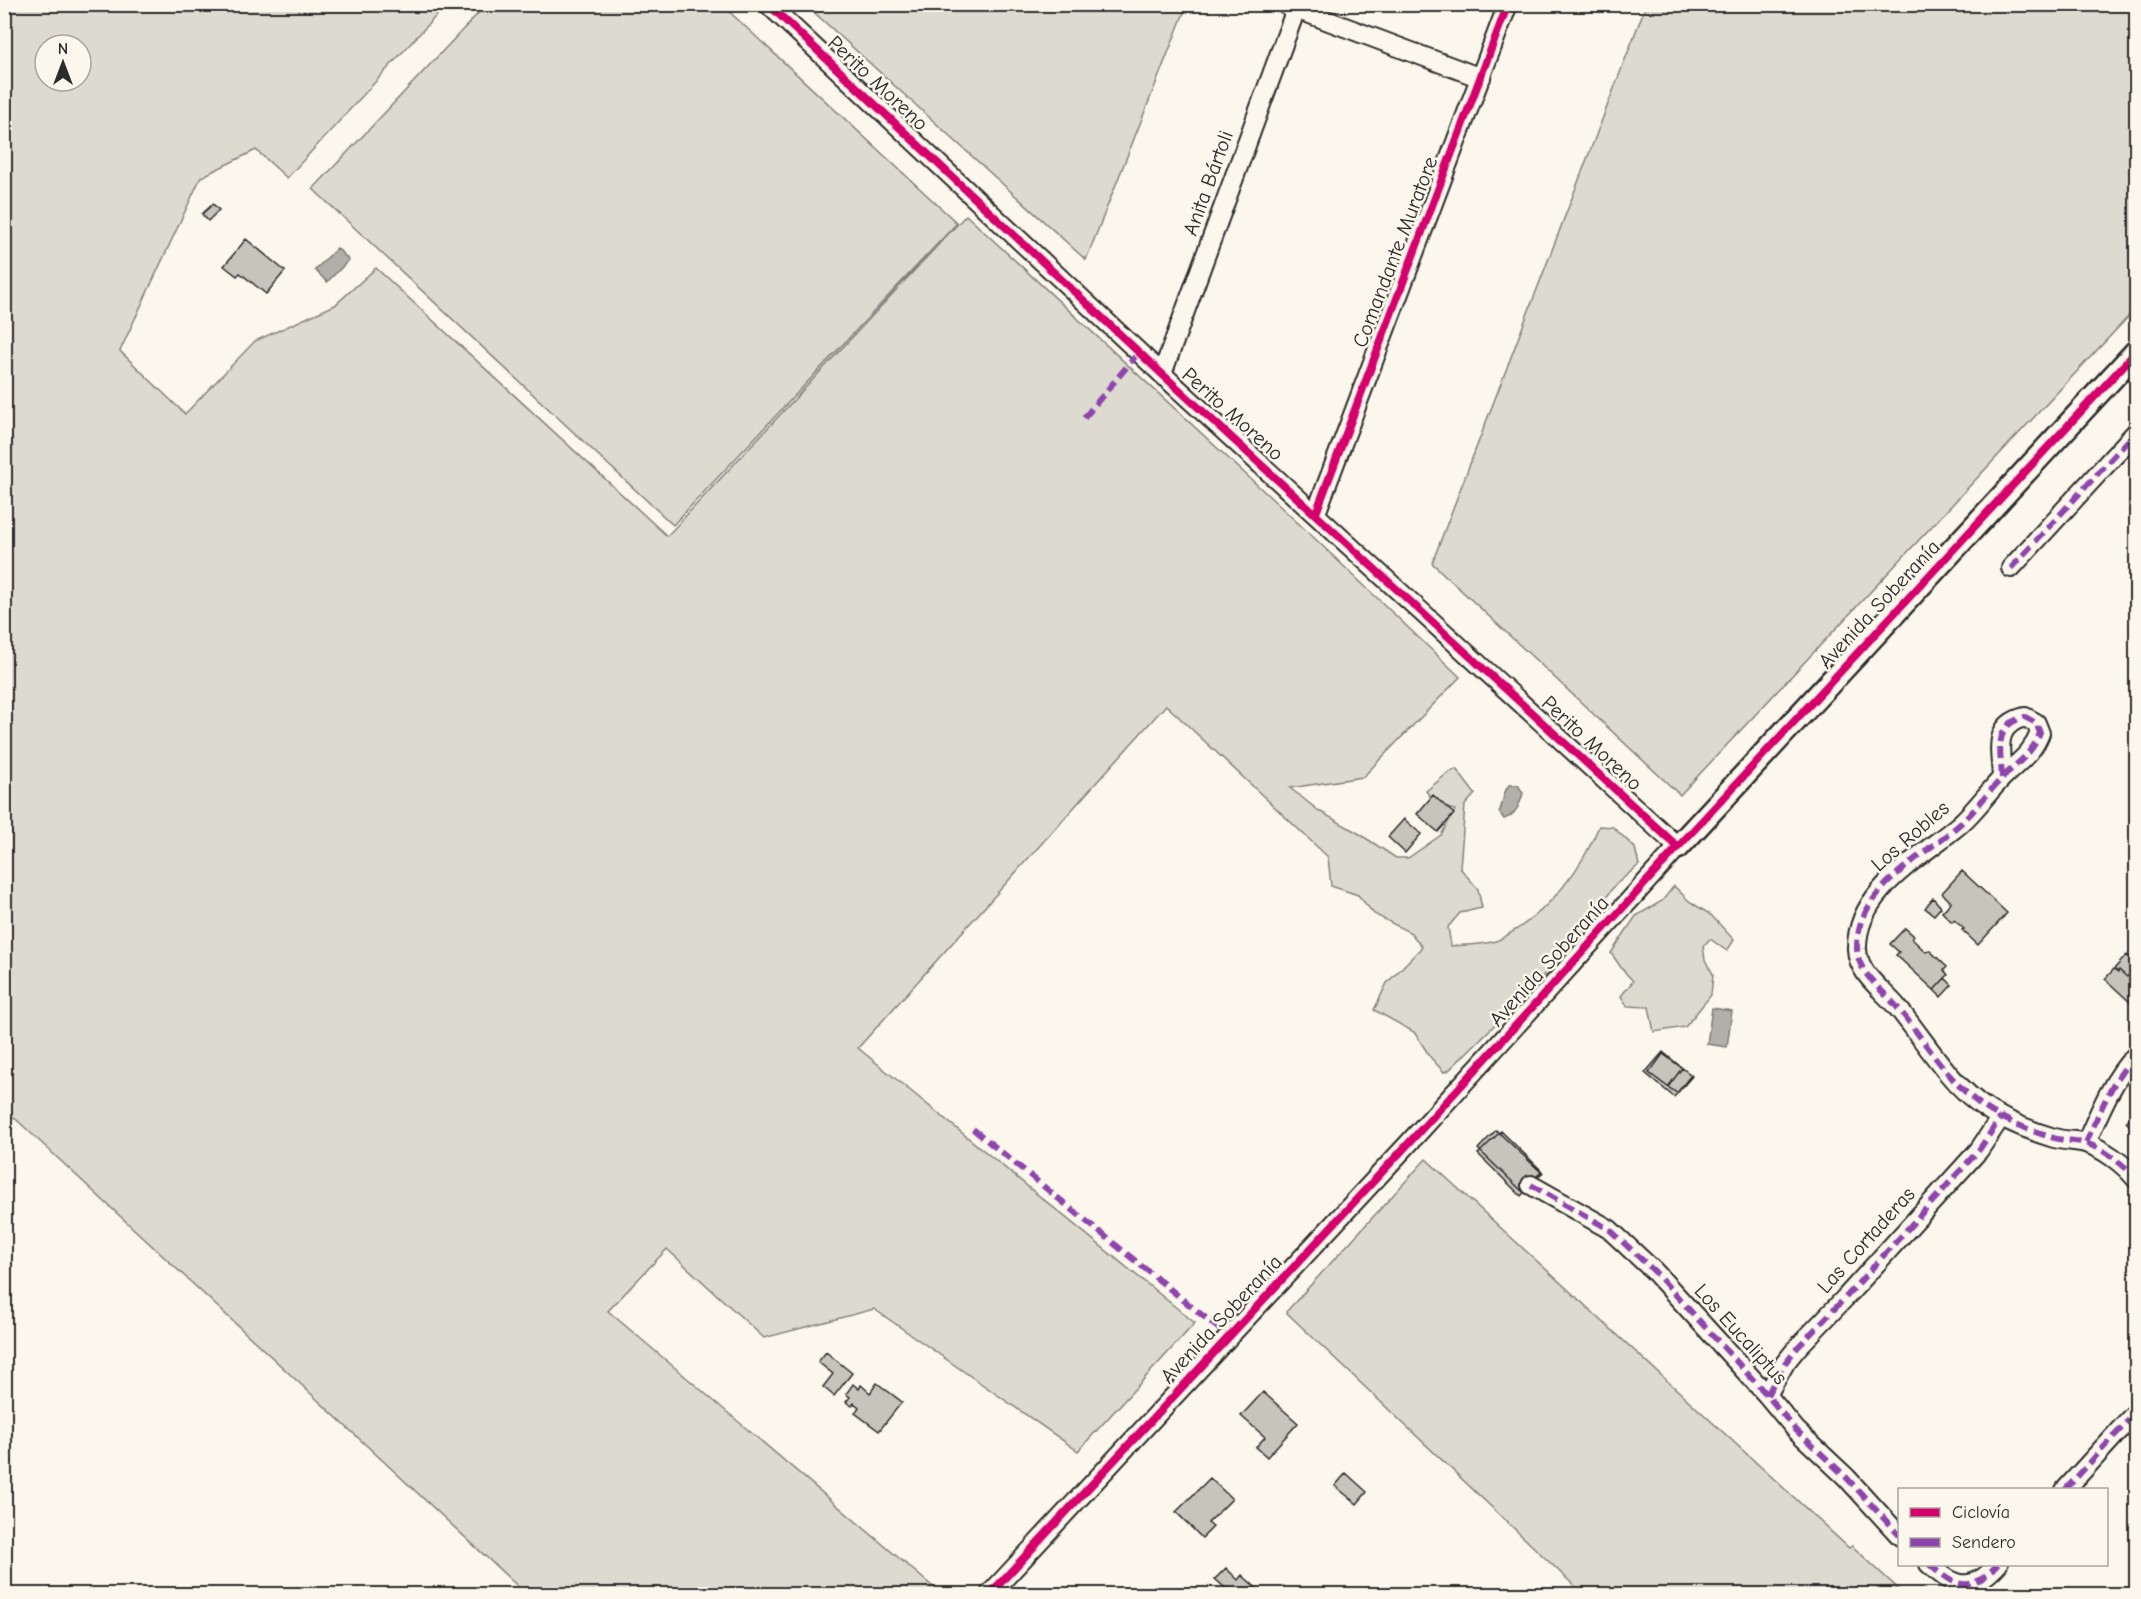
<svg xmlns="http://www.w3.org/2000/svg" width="2141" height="1599" font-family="'Comic Neue',sans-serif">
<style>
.green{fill:#dddad0;stroke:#84827e;stroke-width:1.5;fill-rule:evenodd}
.water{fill:#b1afa7;stroke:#7b7a75;stroke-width:1.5}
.building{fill:#c7c4bc;stroke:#2b2b2b;stroke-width:1.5}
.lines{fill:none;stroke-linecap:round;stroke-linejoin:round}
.minor-casing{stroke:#2b2b2b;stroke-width:22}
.tertiary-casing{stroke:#2b2b2b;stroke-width:27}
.minor{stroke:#fbf7ec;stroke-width:18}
.tertiary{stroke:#fbf7ec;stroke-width:22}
.quiet{stroke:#8e44ad;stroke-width:6;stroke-dasharray:12 6;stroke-linecap:butt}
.cycleway-casing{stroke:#fbf7ec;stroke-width:11}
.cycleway{stroke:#d6006c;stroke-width:8}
.labels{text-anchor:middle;stroke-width:5;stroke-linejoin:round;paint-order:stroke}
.street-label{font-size:21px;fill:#2b2b2b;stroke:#fbf7ec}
</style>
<rect width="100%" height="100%" fill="#fbf7ec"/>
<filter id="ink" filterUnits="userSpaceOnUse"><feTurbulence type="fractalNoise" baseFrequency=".0167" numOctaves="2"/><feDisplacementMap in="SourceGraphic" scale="12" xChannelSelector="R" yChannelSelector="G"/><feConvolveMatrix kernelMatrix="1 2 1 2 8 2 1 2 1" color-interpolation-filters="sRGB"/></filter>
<g filter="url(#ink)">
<path class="green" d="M2118 4 2136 11V296L2128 317 1680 795 1432 563 1646 5Z
M4 5H446L287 178 256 150 201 177 120 351 185 414 255 341 335 305 376 268 667 536 966 215 1311 535 1460 677 1363 777 1290 788 1319 811 1358 833 1396 858H1408L1441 835 1455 810 1438 806 1426 791 1448 773 1456 769 1475 794 1465 805 1460 868 1478 889 1482 908 1460 913 1448 927 1451 946C1464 945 1479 945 1492 942 1498 941 1504 937 1509 934 1549 911 1582 869 1599 826L1613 827 1635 848 1639 865 1614 886 1588 926 1535 985 1449 1070 1444 1072 1431 1058 1414 1032 1374 1010 1387 983 1422 947 1411 933 1374 914 1358 895 1331 886 1328 857 1166 705 858 1048 1195 1323 1078 1451 874 1309 764 1338 667 1249 608 1311 939 1592 937 1594H526L5 1109ZM45 45H81V81H45Z
M486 5H722L957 223 673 525 313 189Z
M806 5H1187L1086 260Z
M1674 886 1689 901 1711 915 1734 940 1727 951 1710 939 1703 946 1705 960 1713 974 1711 995 1685 1027 1654 1032 1649 1007 1627 1006 1621 996 1633 981 1622 969 1611 953 1636 916 1662 901Z
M1426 1159 1849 1548 1852 1546 1904 1594H1583L1286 1312Z"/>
<path class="water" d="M337 248 349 260 327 282 315 270Z
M1509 785H1518L1523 793C1520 804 1516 815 1504 819L1499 812C1504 803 1502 793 1509 785Z
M1712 1008 1732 1011 1727 1047 1707 1044Z"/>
<path class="building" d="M213 204 219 210 208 221 202 214Z
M246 239 285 271 266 294 240 273 237 276 224 266Z
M1433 795 1454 814 1438 832 1417 814Z
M1404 819 1421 834 1405 853 1388 837Z
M1962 871 2007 913 1978 945 1962 930 1964 929 1954 920 1952 922 1942 912 1951 902 1942 893Z
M1933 898 1941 907 1934 915 1925 908Z
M1905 928 1914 936 1912 939 1926 952 1929 950 1947 967 1944 970 1948 975 1934 990 1896 955 1899 952 1890 944Z
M2127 955 2136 964V967L2127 977 2119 970 2118 972 2114 969Z
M2136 967V1001L2133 1005 2105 979 2114 969 2118 972 2119 970 2127 977Z
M1945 978 1952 985 1941 997 1934 990Z
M1663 1052 1692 1076 1674 1097 1645 1073Z
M1663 1054 1682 1068 1668 1087 1649 1073Z
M1682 1068 1691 1075 1677 1093 1668 1087Z
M2136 1111V1132L2126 1122Z
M1496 1130 1541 1172 1522 1191 1478 1149Z
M1501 1131 1543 1172 1521 1196 1478 1154Z
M826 1352 852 1373 834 1396 823 1387 833 1374 818 1362Z
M877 1383 902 1402 879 1431 855 1413 859 1407 854 1403 852 1406 846 1402 850 1397 846 1394 853 1384 859 1389 861 1385 870 1393Z
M1263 1392 1298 1423 1267 1457 1256 1447 1265 1437 1241 1416Z
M1346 1473 1367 1492 1357 1504 1335 1486Z
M1210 1478 1232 1499 1208 1523 1213 1527 1202 1538 1176 1512Z
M1226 1568 1238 1580 1242 1575 1263 1594H1232L1215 1579Z"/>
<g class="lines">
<g class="minor-casing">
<path id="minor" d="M768 4 1162 374 1678 847 1408 1144 990 1594
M1286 5 1481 78
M1162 374 1296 9
M1316 513 1508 4
M2011 568 2136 432
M2002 778C2001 751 1992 725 2025 717L2036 723 2040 733C2032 754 2018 762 2003 777 1988 792 1976 810 1960 824 1921 858 1856 890 1857 949 1858 974 1882 989 1897 1007 1930 1046 1954 1095 2003 1118 2019 1126 2037 1133 2054 1138 2064 1141 2075 1140 2085 1143 2104 1149 2124 1164 2136 1179
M2086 1143C2099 1113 2113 1078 2136 1055
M1531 1185 1609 1229 1654 1271 1767 1395 1796 1430 1846 1477 1900 1536
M1767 1395 1785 1363 1797 1348 1845 1298 1979 1150 2001 1117
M2065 1490 2136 1412
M1929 1564C1956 1589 1972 1593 1998 1564"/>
</g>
<g class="tertiary-casing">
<path id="tertiary" d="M1678 847 2136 352"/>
</g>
<use href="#minor" class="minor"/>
<use href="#tertiary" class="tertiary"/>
<path class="quiet" d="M1084 418 1139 352
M2011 568 2136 432
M2002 778C2001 751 1992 725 2025 717L2036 723 2040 733C2032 754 2018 762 2003 777 1988 792 1976 810 1960 824 1921 858 1856 890 1857 949 1858 974 1882 989 1897 1007 1930 1046 1954 1095 2003 1118 2019 1126 2037 1133 2054 1138 2064 1141 2075 1140 2085 1143 2104 1149 2124 1164 2136 1179
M973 1129 1229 1337
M2086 1143C2099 1113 2113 1078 2136 1055
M1531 1185 1609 1229 1654 1271 1767 1395 1796 1430 1846 1477 1900 1536
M1767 1395 1785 1363 1797 1348 1845 1298 1979 1150 2001 1117
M2065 1490 2136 1412
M1929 1564C1956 1589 1972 1593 1998 1564"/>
<g class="cycleway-casing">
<path id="cycleway" d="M768 4 1162 374 1678 847
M1316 513 1508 4
M990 1594 1408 1144 1678 847 2136 352"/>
</g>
<use href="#cycleway" class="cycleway"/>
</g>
</g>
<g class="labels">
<g class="street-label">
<text transform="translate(878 83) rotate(43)" y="7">Perito Moreno</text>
<text transform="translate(1208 183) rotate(-70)" y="7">Anita Bártoli</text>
<text transform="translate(1395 252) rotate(-69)" y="7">Comandante Muratore</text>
<text transform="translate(1233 414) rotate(42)" y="7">Perito Moreno</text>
<text transform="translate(1879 604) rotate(-47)" y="7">Avenida Soberanía</text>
<text transform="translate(1592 743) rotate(43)" y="7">Perito Moreno</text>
<text transform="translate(1910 836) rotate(-41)" y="7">Los Robles</text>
<text transform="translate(1549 961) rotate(-48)" y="7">Avenida Soberanía</text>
<text transform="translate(1866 1240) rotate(-48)" y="7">Las Cortaderas</text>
<text transform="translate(1221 1319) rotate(-47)" y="7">Avenida Soberanía</text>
<text transform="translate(1741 1334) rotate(48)" y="7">Los Eucaliptus</text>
</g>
</g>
<rect width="2141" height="1599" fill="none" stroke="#fbf7ec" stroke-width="24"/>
<rect x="12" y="12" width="2117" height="1575" fill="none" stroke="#2b2b2b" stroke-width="2" filter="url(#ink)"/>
<rect x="1898" y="1488" width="210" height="78" fill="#fbf7ec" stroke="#a8a59f" stroke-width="1.5"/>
<rect x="1910" y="1508" width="30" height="9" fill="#d6006c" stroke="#a8a59f" stroke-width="1.5"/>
<text x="1952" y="1518" font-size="18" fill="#2b2b2b">Ciclovía</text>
<rect x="1910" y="1538" width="30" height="9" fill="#8e44ad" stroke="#a8a59f" stroke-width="1.5"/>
<text x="1952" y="1548" font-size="18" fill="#2b2b2b">Sendero</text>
<g transform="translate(63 63)"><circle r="28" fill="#fbf7ec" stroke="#a8a59f" stroke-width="1.5"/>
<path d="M0-4.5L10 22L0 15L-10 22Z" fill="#2b2b2b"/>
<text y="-9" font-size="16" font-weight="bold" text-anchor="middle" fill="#2b2b2b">N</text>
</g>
</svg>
